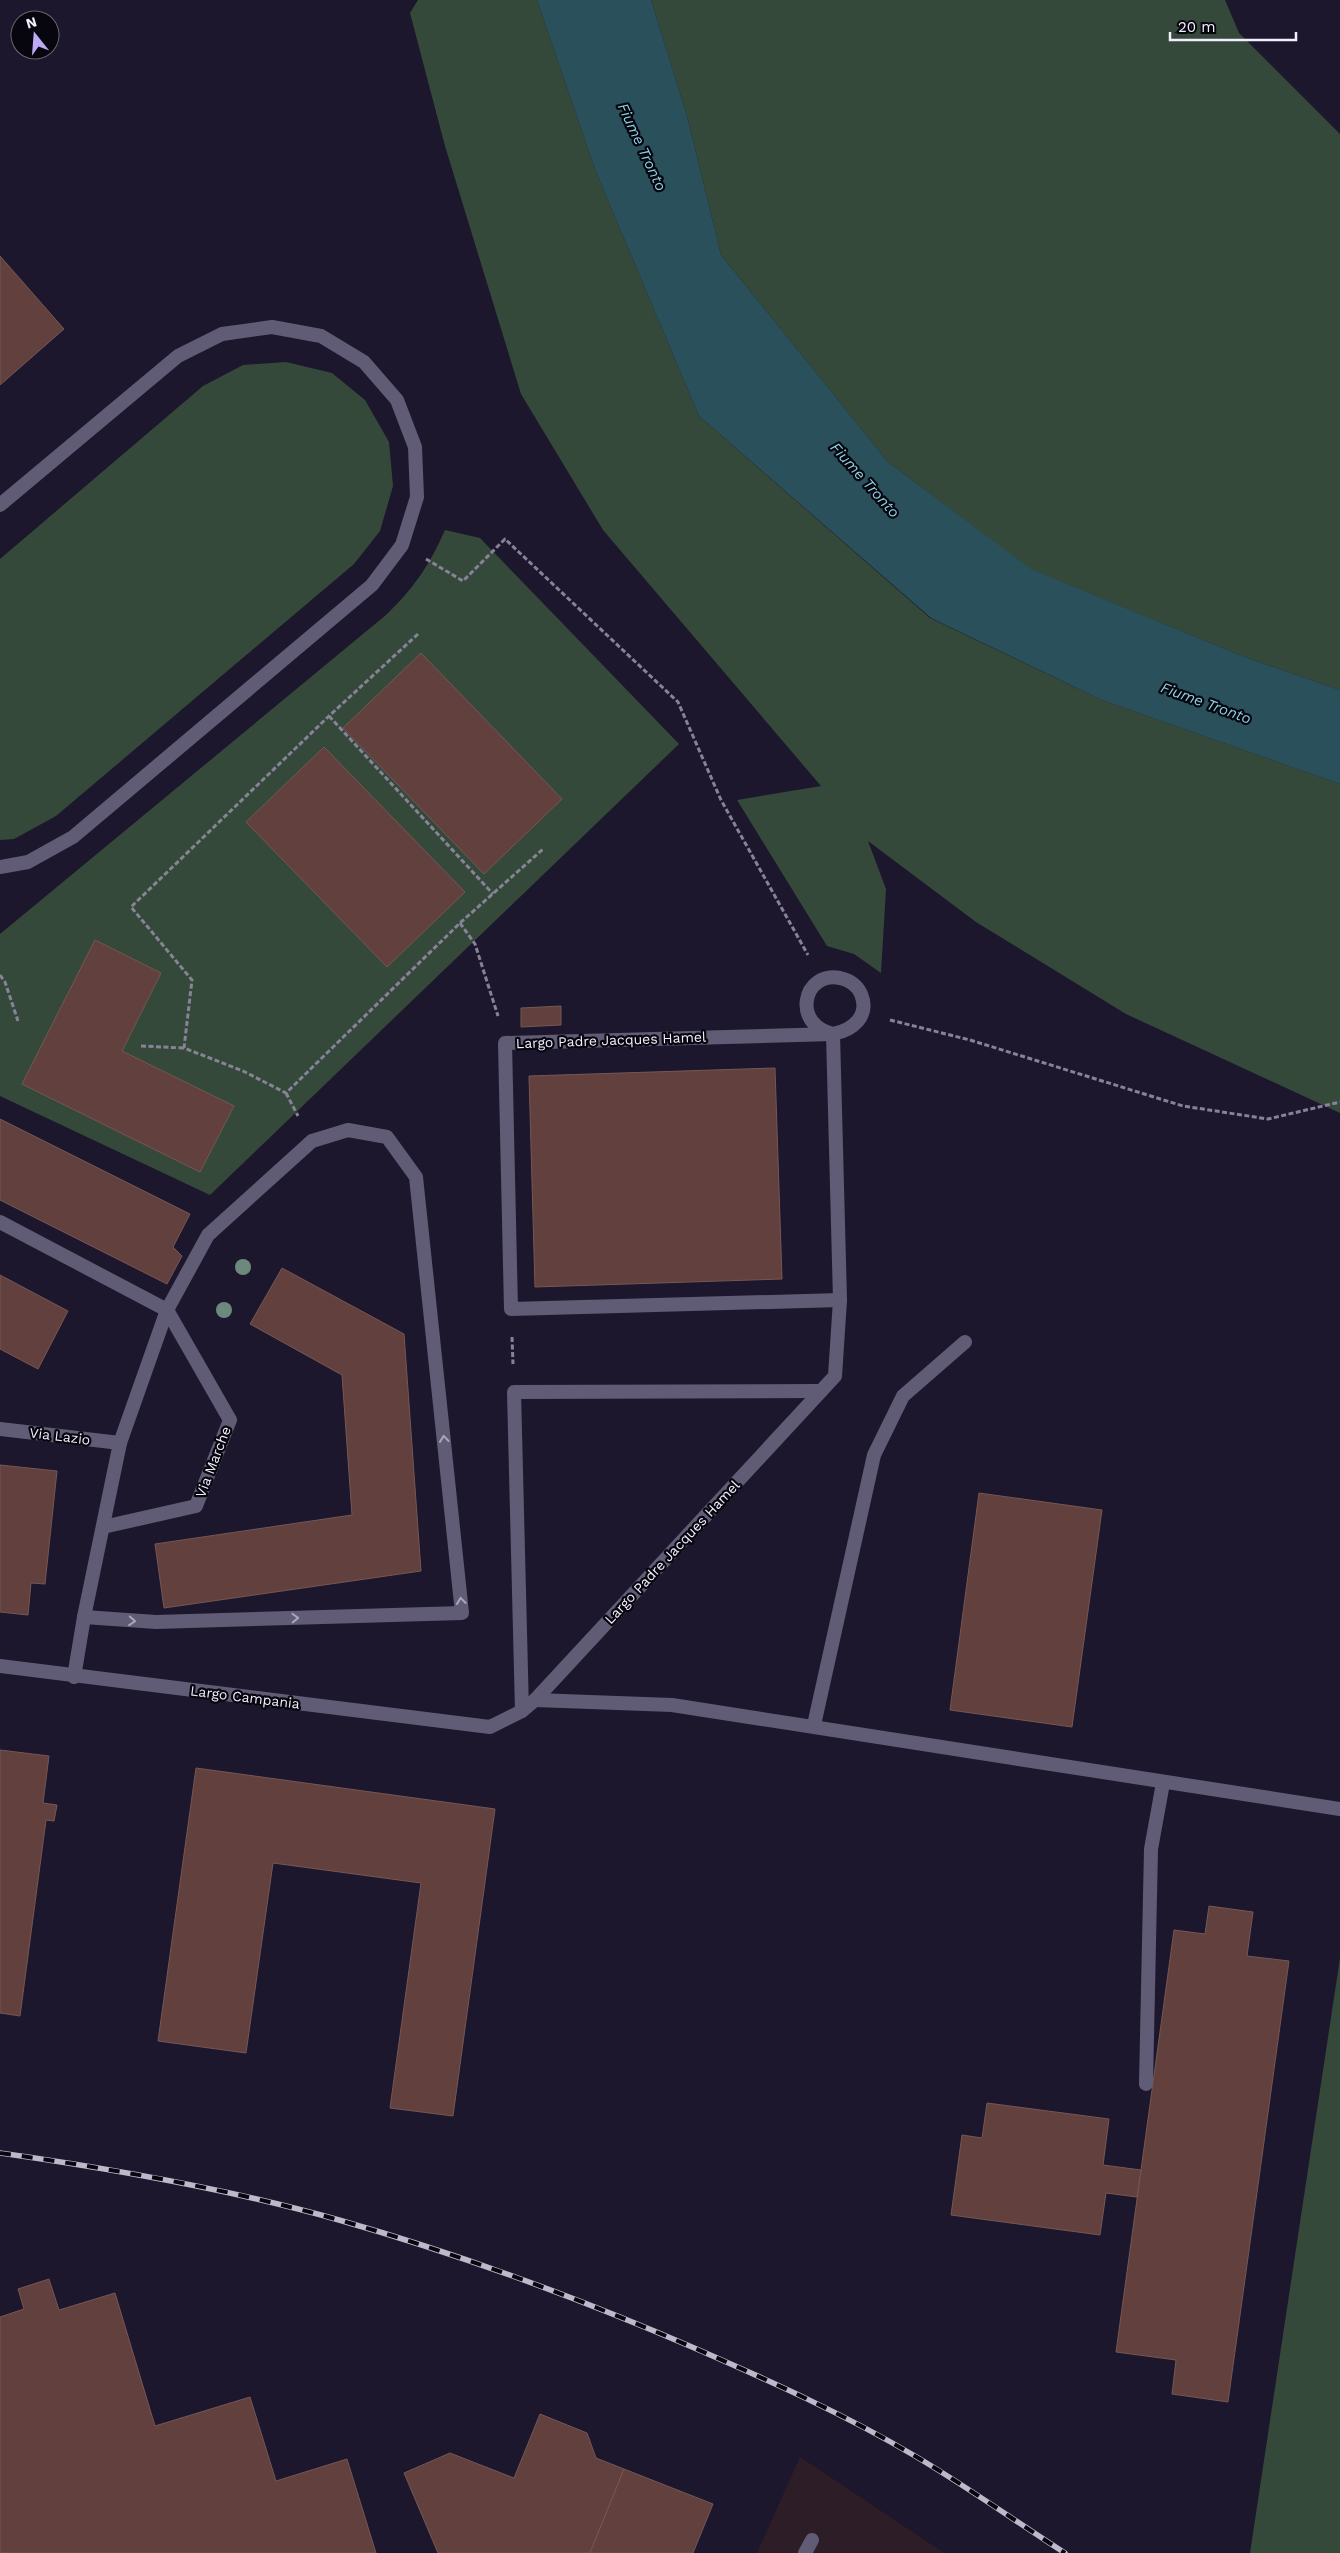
<svg xmlns="http://www.w3.org/2000/svg" width="1340" height="2553" viewBox="0 0 1340 2553" font-family="'Work Sans',sans-serif">
<style>
.commercial{fill:#2d1d26}
.green{fill:#35493a}
.water{fill:#2a515b}
.building{fill:#61403d;stroke:#765755}
.lines{fill:none;stroke-linecap:round;stroke-linejoin:round}
.path{stroke:#878396;stroke-width:3;stroke-dasharray:5 2.5;stroke-linecap:butt}
.service{stroke:#615c75;stroke-width:14}
.minor{stroke:#615c75;stroke-width:14}
.rail-casing{stroke:#bcb9ca;stroke-width:5.5}
.rail{stroke:#07050d;stroke-width:4;stroke-dasharray:11;stroke-linecap:butt}
.tree{fill:#6d887d}
.oneway{stroke:#a9a6ba}
.labels{text-anchor:middle;dominant-baseline:central;stroke-width:4.5;stroke-linejoin:round;paint-order:stroke}
.street-label{font-size:14px;fill:#f1effe;stroke:#07050d}
.water-label{font-size:15px;font-style:italic;fill:#89d2e5;stroke:#07050d}
</style>
<rect width="100%" height="100%" fill="#1d172d"/>
<polygon class="commercial" points="800,2457 944,2553 757,2553"/>
<g class="green">
<polygon points="418,0 537,0 596,172 699,416 930,618 1102,700 1340,784 1340,1113 1126,1014 976,922 868,841 886,889 881,973 854,954 827,946 737,800 821,786 603,530 521,394 445,146 410,13"/>
<polygon points="651,0 1225,0 1239,33 1340,134 1340,690 1242,656 1030,569 888,462 721,255 687,116"/>
<polygon points="286,362 332,373 365,400 389,442 393,486 380,531 354,564 56,816 14,839 0,840 0,559 203,386 243,365"/>
<path d="M445,530L480,538L679,744L210,1195L0,1096V934L386,615C414,588 429,566 445,530Z"/>
<polygon points="1340,1958 1340,2553 1250,2553"/>
</g>
<polygon class="water" points="537,0 651,0 687,116 721,255 888,462 1031,569 1242,656 1340,690 1340,784 1102,700 931,618 699,416 596,172"/>
<g class="building">
<polygon points="0,256 64,329 0,385"/>
<polygon points="421,653 562,799 484,874 343,728"/>
<polygon points="324,747 465,892 387,967 246,822"/>
<polygon points="95,940 161,973 122,1051 234,1106 200,1172 22,1084"/>
<polygon points="561,1006 561,1025 521,1027 521,1008"/>
<polygon points="775,1068 782,1279 535,1287 529,1076"/>
<polygon points="0,1119 190,1214 173,1247 182,1256 167,1284 0,1200"/>
<polygon points="282,1268 404,1334 421,1571 164,1608 155,1544 352,1515 342,1375 250,1324"/>
<polygon points="0,1275 68,1311 38,1369 0,1349"/>
<polygon points="0,1465 57,1471 45,1584 31,1583 28,1615 0,1612"/>
<polygon points="979,1493 1102,1510 1072,1727 950,1710"/>
<polygon points="0,1750 49,1756 43,1803 57,1805 54,1821 46,1820 20,2016 0,2013"/>
<polygon points="196,1768 495,1809 453,2116 390,2108 421,1883 273,1863 246,2053 158,2041"/>
<polygon points="1209,1906 1253,1912 1247,1956 1289,1961 1228,2402 1172,2394 1176,2360 1116,2352 1174,1930 1205,1934"/>
<polygon points="987,2103 1109,2119 1103,2165 1141,2170 1137,2197 1106,2193 1100,2235 951,2215 962,2135 982,2138"/>
<polygon points="49,2279 59,2310 115,2293 155,2426 250,2397 276,2481 347,2459 376,2553 0,2553 0,2317 24,2309 18,2289"/>
<polygon points="540,2414 587,2433 596,2458 624,2469 590,2553 438,2553 404,2473 450,2453 514,2478"/>
<polygon points="624,2469 713,2504 693,2553 590,2553"/>
</g>
<g class="lines">
<g class="path">
<polyline points="426,559 463,581 505,539 678,702 721,800 808,955"/>
<polyline points="418,634 329,716 131,907 192,980 184,1048 243,1071 286,1093 460,923 543,849"/>
<polyline points="329,716 493,894"/>
<polyline points="460,923 475,944 498,1016"/>
<polyline points="0,975 5,982 18,1021"/>
<polyline points="890,1020 970,1040 1183,1106 1268,1119 1340,1102"/>
<polyline points="141,1046 184,1048"/>
<polyline points="286,1093 298,1116"/>
<polyline points="512,1337 513,1364"/>
</g>
<g class="service">
<polyline points="0,505 178,356 222,334 272,327 321,336 364,362 397,400 415,447 417,497 402,545 372,585 73,837 28,862 0,867"/>
<path d="M833,1034C792,1025 802,971 840,978C849,980 857,985 861,994C870,1016 853,1030 833,1034L505,1043L511,1309L840,1300"/>
<polyline points="84,1617 156,1622 462,1613 416,1177 387,1137 348,1130 312,1141 208,1235 167,1310 230,1420 196,1506 103,1527"/>
<polyline points="535,1700 672,1705 1340,1809"/>
<polyline points="522,1711 514,1392 821,1391"/>
<polyline points="814,1725 874,1455 903,1396 965,1342"/>
<polyline points="1146,2084 1151,1849 1163,1783"/>
<polyline points="805,2553 812,2540"/>
</g>
<g class="minor">
<polyline points="0,1222 167,1310 120,1443 84,1617 74,1677"/>
<polyline points="0,1429 120,1443"/>
<polyline points="0,1666 490,1727 522,1711 535,1700 835,1376 840,1300 833,1034"/>
</g>
<defs>
<path id="rail" d="M0,2153C114,2169 229,2189 339,2220C459,2254 578,2298 692,2347C768,2380 844,2414 915,2456C966,2486 1015,2521 1065,2553"/>
</defs>
<use href="#rail" class="rail-casing"/>
<use href="#rail" class="rail"/>
</g>
<g class="tree">
<circle cx="243" cy="1267" r="8"/>
<circle cx="224" cy="1310" r="8"/>
</g>
<defs><path id="oneway-chevron" d="M-2-3.5L2.5 0L-2 3.5" fill="none" stroke-width="1.6" stroke-linecap="round" stroke-linejoin="round" transform="scale(1.25)"/></defs>
<g class="oneway">
<use href="#oneway-chevron" transform="translate(444 1439) rotate(-96)"/>
<use href="#oneway-chevron" transform="translate(461 1601) rotate(-96)"/>
<use href="#oneway-chevron" transform="translate(295 1618) rotate(-2)"/>
<use href="#oneway-chevron" transform="translate(132 1621) rotate(4)"/>
</g>
<g class="labels">
<g class="street-label">
<text transform="translate(611 1040) rotate(-2)">Largo Padre Jacques Hamel</text>
<text transform="translate(60 1436) rotate(7)">Via Lazio</text>
<text transform="translate(213 1462) rotate(-69)">Via Marche</text>
<text transform="translate(672 1552) rotate(-47)">Largo Padre Jacques Hamel</text>
<text transform="translate(245 1697) rotate(7)">Largo Campania</text>
</g>
<g class="water-label">
<text transform="translate(642 147) rotate(65)">Fiume Tronto</text>
<text transform="translate(865 480) rotate(48)">Fiume Tronto</text>
<text transform="translate(1206 703) rotate(20)">Fiume Tronto</text>
</g>
</g>
<g transform="translate(35 35) rotate(343)"><circle r="24" fill="#07050d" stroke="#65636d"/>
<path d="M0-4L9 19L0 12L-9 19Z" fill="#bcaaf5"/>
<text y="-8" font-size="14" font-weight="bold" text-anchor="middle" fill="#f1effe">N</text>
</g>
<path d="M1170 32v8h126v-8" fill="none" stroke="#f1effe" stroke-width="2.5"/>
<text x="1178" y="32" font-size="15" fill="#f1effe" stroke="#07050d" stroke-width="4" paint-order="stroke">20 m</text>
</svg>
